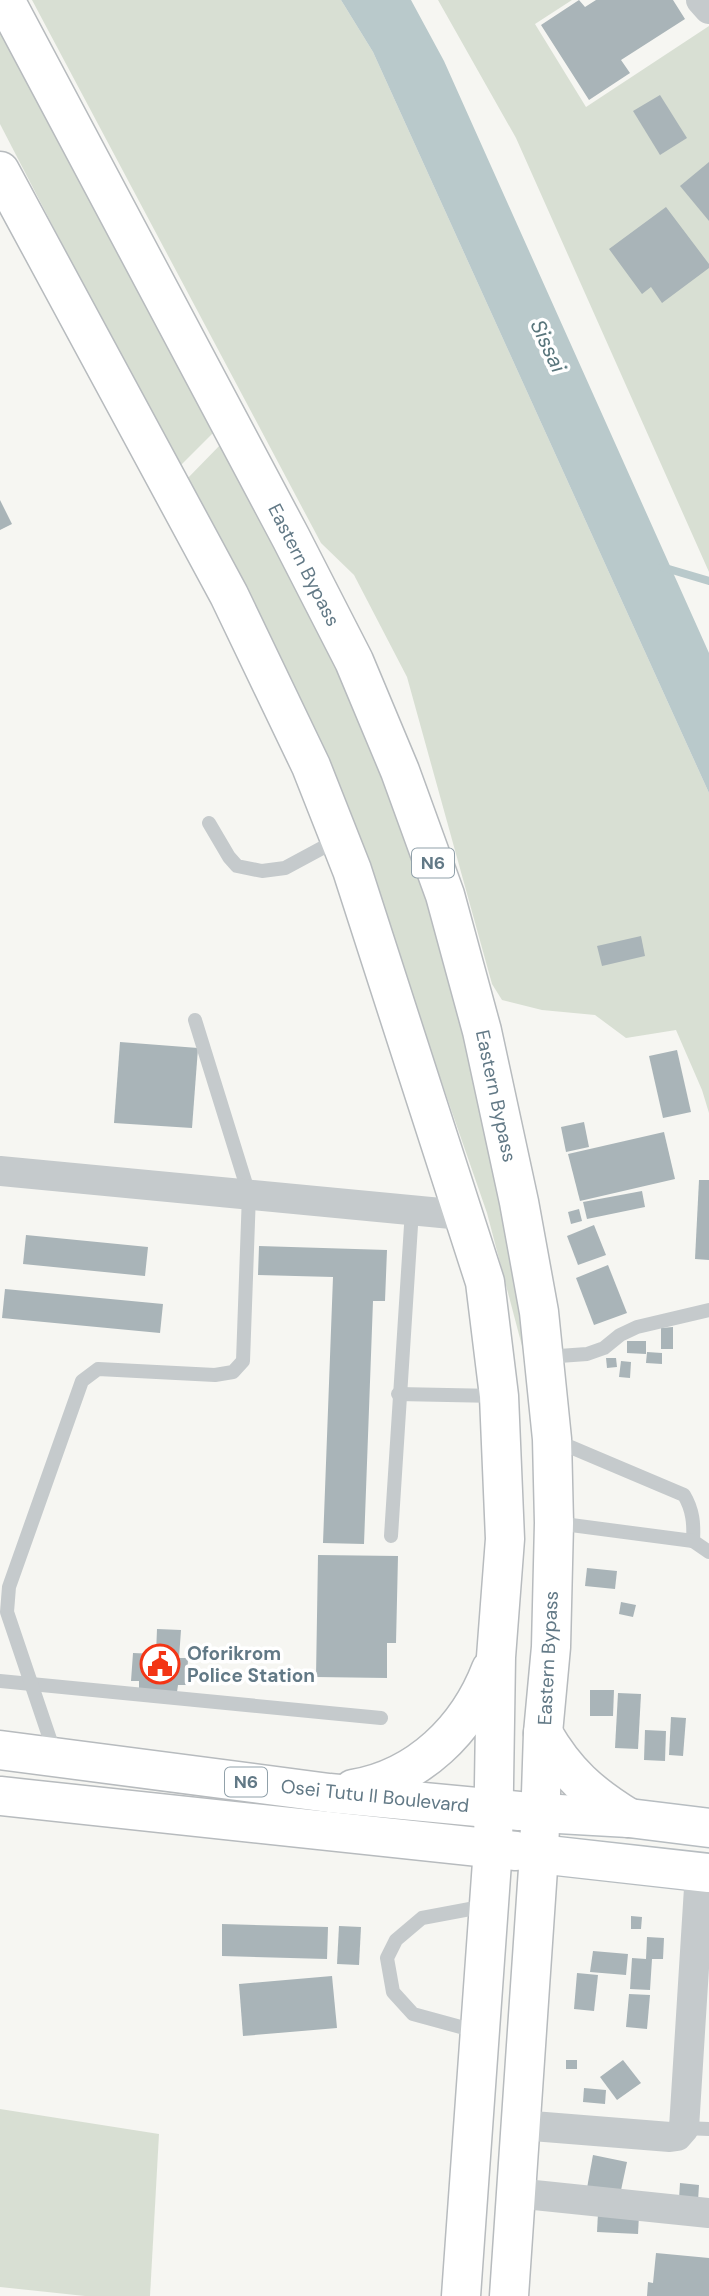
<svg xmlns="http://www.w3.org/2000/svg" width="709" height="2296" viewBox="0 0 709 2296" font-family="'DM Sans',sans-serif">
<style>
.green{fill:#d8dfd3}
.water{fill:#b9c9cb}
.lines{fill:none;stroke-linecap:round;stroke-linejoin:round}
.stream{stroke:#b9c9cb;stroke-width:8}
.building{fill:#a9b4b8}
.secondary-casing{stroke:#b7bdc1;stroke-width:41}
.highway-casing{stroke:#b7bbbe;stroke-width:41}
.lane{stroke:#c5cacc;stroke-width:14}
.street{stroke:#c5cacc;stroke-width:30}
.secondary{stroke:#fff;stroke-width:38}
.highway{stroke:#fff;stroke-width:38}
.labels{text-anchor:middle;dominant-baseline:central;stroke-width:7;stroke-linejoin:round;paint-order:stroke}
.shield{fill:#fff;stroke:#91a1aa;stroke-width:2}
.shield-label{font-size:18px;font-weight:bold;fill:#627986}
.street-label{font-size:19px;fill:#627986;stroke:#fff}
.poi-label{font-size:19px;font-weight:bold;fill:#627986;stroke:#fff;text-anchor:start}
.water-label{font-size:21px;font-style:italic;fill:#59767c;stroke:#fff}
</style>
<rect width="100%" height="100%" fill="#f6f6f2"/>
<g class="green">
<polygon points="32,0 341,0 373,52 709,793 709,1113 702,1090 676,1030 626,1038 595,1015 542,1010 502,1000 492,984 407,677 354,575 321,543"/>
<polygon points="438,0 572,0 535,24 586,107 709,26 709,572 516,138"/>
<polygon points="0,21 216,430 178,468 0,124"/>
<polygon points="223,442 341,671 417,868 503,1183 527,1365 487,1213 436,1066 245,590 185,481"/>
<polygon points="0,2109 159,2134 150,2296 85,2296 0,2287"/>
</g>
<polygon class="water" points="341,0 411,0 444,61 709,653 709,793 373,52"/>
<g class="lines">
<polyline class="stream" points="662,567 709,581"/>
</g>
<g class="building">
<polygon points="579,0 585,7 596,0 673,0 685,19 621,60 630,73 589,100 541,25"/>
<polygon points="660,95 687,138 660,155 633,111"/>
<polygon points="709,162 709,221 680,186"/>
<polygon points="666,207 709,264 709,268 662,303 651,287 642,294 609,249"/>
<polygon points="0,500 12,524 0,530"/>
<polygon points="641,936 645,956 602,966 597,946"/>
<polygon points="120,1042 198,1048 192,1128 114,1123"/>
<polygon points="677,1050 691,1112 663,1118 649,1056"/>
<polygon points="584,1122 589,1147 566,1152 561,1127"/>
<polygon points="664,1132 675,1179 580,1201 568,1154"/>
<polygon points="699,1180 709,1180 709,1260 695,1259"/>
<polygon points="642,1191 645,1207 587,1219 583,1202"/>
<polygon points="579,1209 582,1221 571,1224 568,1212"/>
<polygon points="594,1225 606,1255 578,1265 567,1236"/>
<polygon points="26,1235 148,1247 145,1276 23,1264"/>
<polygon points="259,1246 387,1250 385,1301 373,1301 364,1544 323,1543 333,1277 258,1275"/>
<polygon points="608,1265 627,1313 594,1325 576,1278"/>
<polygon points="5,1289 163,1304 160,1333 2,1318"/>
<polygon points="673,1327 673,1349 661,1349 661,1328"/>
<polygon points="627,1341 646,1341 646,1354 627,1353"/>
<polygon points="647,1352 662,1353 662,1364 646,1363"/>
<polygon points="606,1358 616,1358 617,1367 607,1368"/>
<polygon points="621,1361 631,1362 630,1378 619,1377"/>
<polygon points="318,1555 398,1556 396,1643 387,1643 387,1678 316,1677"/>
<polygon points="587,1568 617,1571 615,1589 585,1586"/>
<polygon points="621,1602 636,1605 633,1617 619,1614"/>
<polygon points="157,1629 181,1630 179,1658 188,1658 187,1685 178,1685 177,1692 139,1690 139,1681 131,1681 133,1653 156,1654"/>
<polygon points="590,1690 614,1690 613,1716 590,1716"/>
<polygon points="618,1693 641,1694 638,1749 615,1748"/>
<polygon points="671,1717 686,1718 683,1756 669,1755"/>
<polygon points="645,1730 666,1731 665,1761 644,1760"/>
<polygon points="631,1916 642,1917 641,1929 631,1929"/>
<polygon points="222,1924 328,1927 327,1959 222,1956"/>
<polygon points="339,1926 361,1927 359,1965 337,1964"/>
<polygon points="647,1937 664,1938 663,1959 652,1959 650,1990 630,1989 632,1958 646,1959"/>
<polygon points="593,1951 628,1954 626,1975 590,1972"/>
<polygon points="577,1973 598,1975 594,2011 574,2009"/>
<polygon points="332,1976 337,2028 243,2036 239,1984"/>
<polygon points="629,1994 650,1995 647,2029 626,2027"/>
<rect x="566" y="2060" width="11" height="9"/>
<polygon points="623,2060 641,2083 617,2100 600,2077"/>
<polygon points="584,2088 606,2090 605,2104 583,2102"/>
<polygon points="593,2155 627,2162 620,2195 587,2188"/>
<polygon points="680,2183 699,2185 698,2201 679,2199"/>
<polygon points="598,2213 639,2215 638,2234 597,2232"/>
<polygon points="656,2253 709,2258 709,2296 647,2296 648,2282 653,2283"/>
</g>
<g class="lines">
<defs>
<g id="secondary">
<polyline points="541,1813 629,1818 709,1828"/>
<polyline points="539,1854 709,1873"/>
</g>
<g id="highway">
<polyline points="5,0 291,538 354,661 400,771 445,895 482,1031 519,1202 539,1312 552,1439 554,1523 551,1647 543,1733 539,1854 509,2296"/>
<polyline points="0,171 229,595 311,766 352,870 485,1282 499,1396 505,1539 496,1657 493,1848 461,2296"/>
<path d="M543,1733C566,1773 590,1794 629,1818"/>
<polyline points="0,1750 329,1793 519,1811"/>
<path d="M353,1789C419,1778 468,1729 491,1669"/>
<polyline points="0,1796 516,1851"/>
</g>
</defs>
<use href="#secondary" class="secondary-casing"/>
<use href="#highway" class="highway-casing"/>
<g class="lane">
<polyline points="209,823 229,857 237,866 262,871 285,868 337,840"/>
<polyline points="545,1357 587,1354 604,1348 620,1335 637,1327 709,1310"/>
<polyline points="398,1394 497,1396"/>
<path d="M554,1440L684,1495C693,1510 694,1524 693,1541L709,1552"/>
<polyline points="556,1523 693,1541"/>
<polyline points="391,1536 412,1210"/>
<polyline points="0,1681 381,1718"/>
<polyline points="55,1754 7,1612 9,1587 82,1381 98,1369 215,1375 233,1372 243,1361 249,1194 195,1020"/>
<polyline points="479,2032 413,2014 393,1992 387,1958 396,1940 422,1918 486,1906"/>
<polyline points="684,2128 709,2129"/>
</g>
<g class="street">
<polyline points="701,0 709,9"/>
<polyline points="0,1171 462,1215"/>
<polyline points="520,2125 670,2137 677,2136 684,2128 700,1872"/>
<polyline points="515,2193 709,2213"/>
</g>
<use href="#secondary" class="secondary"/>
<use href="#highway" class="highway"/>
</g>
<defs>
<symbol id="civic-ring" viewBox="-11 -11 22 22"><circle r="9.5" fill="#fff" stroke="#f33515" stroke-width="1.5"/><path d="M-.6-6.5H3V-4.5H.6V-3L4-1V1h2V6H-6V1h2V-1L-.6-3ZM-1.2 2.5V6h2.4V2.5Z" fill="#f33515"/></symbol>
</defs>
<g fill-rule="evenodd">
<use href="#civic-ring" x="138" y="1642" width="44" height="44"/>
</g>
<g class="labels">
<g class="shield">
<rect x="412" y="848.5" width="42" height="29" rx="5"/>
<rect x="225" y="1767.5" width="42" height="29" rx="5"/>
</g>
<g class="shield-label">
<text x="433" y="863">N6</text>
<text x="246" y="1782">N6</text>
</g>
<g class="street-label">
<text transform="translate(304 565) rotate(63)">Eastern Bypass</text>
<text transform="translate(496 1096) rotate(78)">Eastern Bypass</text>
<text transform="translate(548 1658) rotate(-87)">Eastern Bypass</text>
<text transform="translate(375 1796) rotate(6)">Osei Tutu II Boulevard</text>
</g>
<g class="poi-label">
<text x="187" y="1653">Oforikrom<tspan x="187" dy="22">Police Station</tspan></text>
</g>
<g class="water-label">
<text transform="translate(548 346) rotate(65)">Sissai</text>
</g>
</g>
</svg>
